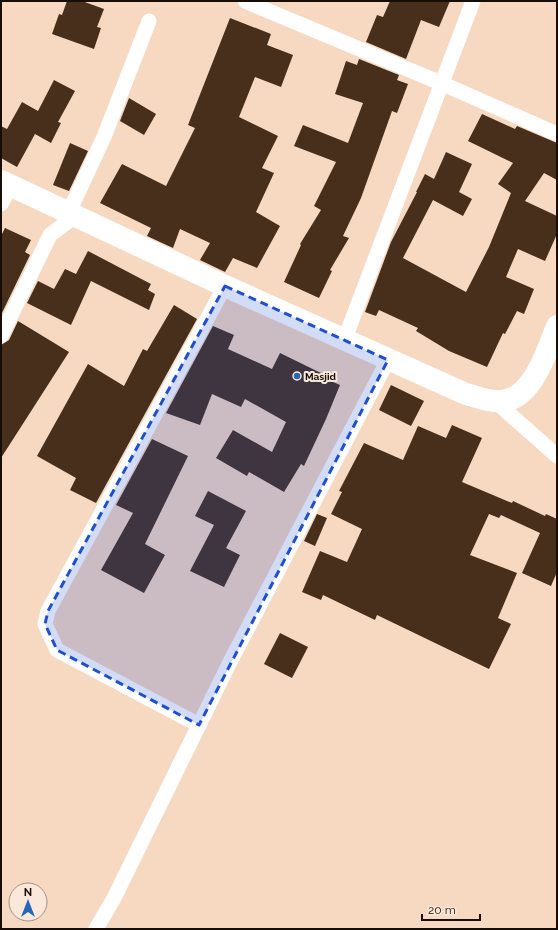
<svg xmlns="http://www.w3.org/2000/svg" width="558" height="930" viewBox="0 0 558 930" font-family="Raleway,sans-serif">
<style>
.building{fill:#472f1c}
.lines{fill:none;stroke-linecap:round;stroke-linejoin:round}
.street{stroke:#fff;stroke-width:15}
.secondary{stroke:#fff;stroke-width:22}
.marked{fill:#1d4ed8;fill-opacity:0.2;stroke:#1d4ed8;stroke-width:3;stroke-dasharray:8 5;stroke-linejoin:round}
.poi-dot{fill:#2567b8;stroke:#fbe8da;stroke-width:1.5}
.labels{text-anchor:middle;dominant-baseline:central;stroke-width:4;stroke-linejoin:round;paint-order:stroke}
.poi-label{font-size:10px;font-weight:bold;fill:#170d06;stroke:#fbe8da;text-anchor:start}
</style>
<rect width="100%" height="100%" fill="#f7d8c0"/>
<g class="building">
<polygon points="67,1 82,1 104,9 97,27 101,28 94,49 52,34 59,14 62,15"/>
<polygon points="390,1 450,1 439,27 421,20 406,59 366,42 377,15 383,17"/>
<polygon points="230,18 271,34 267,45 293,55 281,87 255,77 239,117 278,136 262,168 274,173 256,212 280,226 257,268 233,258 225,272 200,260 210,243 180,229 173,248 147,236 151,228 100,203 122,164 166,186 195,128 188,125"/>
<polygon points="359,59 399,75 397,80 408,84 397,113 392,111 361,198 343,236 349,238 330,270 332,271 319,298 284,282 301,245 300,244 321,210 314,206 336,162 294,146 303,125 348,143 363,103 335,94 346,61 357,65"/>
<polygon points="54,80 75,91 58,122 61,123 51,143 35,134 17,167 1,158 1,126 7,129 22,102 38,111"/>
<polygon points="129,98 156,114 144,135 120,121"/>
<polygon points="482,114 515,129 517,126 557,143 557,180 544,173 525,201 557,216 557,234 545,261 518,249 506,277 534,289 524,314 517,311 505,334 503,333 487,367 449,351 416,331 418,328 379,310 376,316 365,312 391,242 417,192 416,192 425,174 434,179 446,152 472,164 459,192 472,199 463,216 433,200 403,258 466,292 489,247 511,193 498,184 513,163 468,141"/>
<polygon points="70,143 88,151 69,191 53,185"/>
<polygon points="5,228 31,240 25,252 30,255 1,315 1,236"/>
<polygon points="88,251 151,284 148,290 155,294 149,310 91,281 71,325 27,303 38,281 54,289 65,269 76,274"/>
<polygon points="174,305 197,319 96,503 70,490 76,478 37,456 88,364 124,386 143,349 147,351"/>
<polygon points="18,321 69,352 1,458 1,345 9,340"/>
<polygon points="213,326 234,335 228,349 272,369 280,353 325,375 324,378 340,385 326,419 304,466 301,464 284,492 249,472 247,476 216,458 233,430 272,452 286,422 245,399 241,407 212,394 200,425 166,413"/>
<polygon points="391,385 424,401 411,426 379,410"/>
<polygon points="452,425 482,438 462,482 512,503 513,501 545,516 546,514 557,519 557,572 551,586 522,573 540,533 501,515 499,518 489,514 470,555 517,573 498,618 511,624 489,669 377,615 375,620 323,595 321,600 302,592 320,551 347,562 362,529 331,514 342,492 339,491 364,443 403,460 418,426 446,438"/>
<polygon points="152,439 188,456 145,544 165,555 144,593 101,570 133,513 116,505"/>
<polygon points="208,491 246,511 226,548 240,555 224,587 190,571 214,525 195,516"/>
<polygon points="317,514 327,518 315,546 304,541"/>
<polygon points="280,633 308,647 292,678 264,664"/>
</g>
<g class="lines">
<g class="street">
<polyline points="245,1 443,84 557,134"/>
<polyline points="1,204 11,186"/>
<polyline points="68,214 104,137 149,21"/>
<polyline points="1,336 50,235 75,216"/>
<polyline points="344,341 473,1"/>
<polyline points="496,402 557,456"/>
<polyline points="199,725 57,650 45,624 48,611 225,286"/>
<polyline points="96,929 114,898 230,662 388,360"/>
</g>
<path class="secondary" d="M1,181L225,286L466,394C475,396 486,401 496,401C531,405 547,351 557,326"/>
</g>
<path class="marked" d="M225,286L388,360L199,725L57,650L45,624L48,611Z"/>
<circle class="poi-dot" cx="297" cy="376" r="4"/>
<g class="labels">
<g class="poi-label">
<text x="305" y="376">Masjid</text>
</g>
</g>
<rect width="558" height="930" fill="none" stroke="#170d06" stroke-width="4"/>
<g transform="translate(28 902)"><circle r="19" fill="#fbe8da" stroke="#a09085"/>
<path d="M0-3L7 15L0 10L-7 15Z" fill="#2567b8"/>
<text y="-6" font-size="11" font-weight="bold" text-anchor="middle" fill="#170d06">N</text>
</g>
<path d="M422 914v6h58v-6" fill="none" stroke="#170d06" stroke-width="2"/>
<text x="428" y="914" font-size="12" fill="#170d06" stroke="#fbe8da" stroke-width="3" paint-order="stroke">20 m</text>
</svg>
